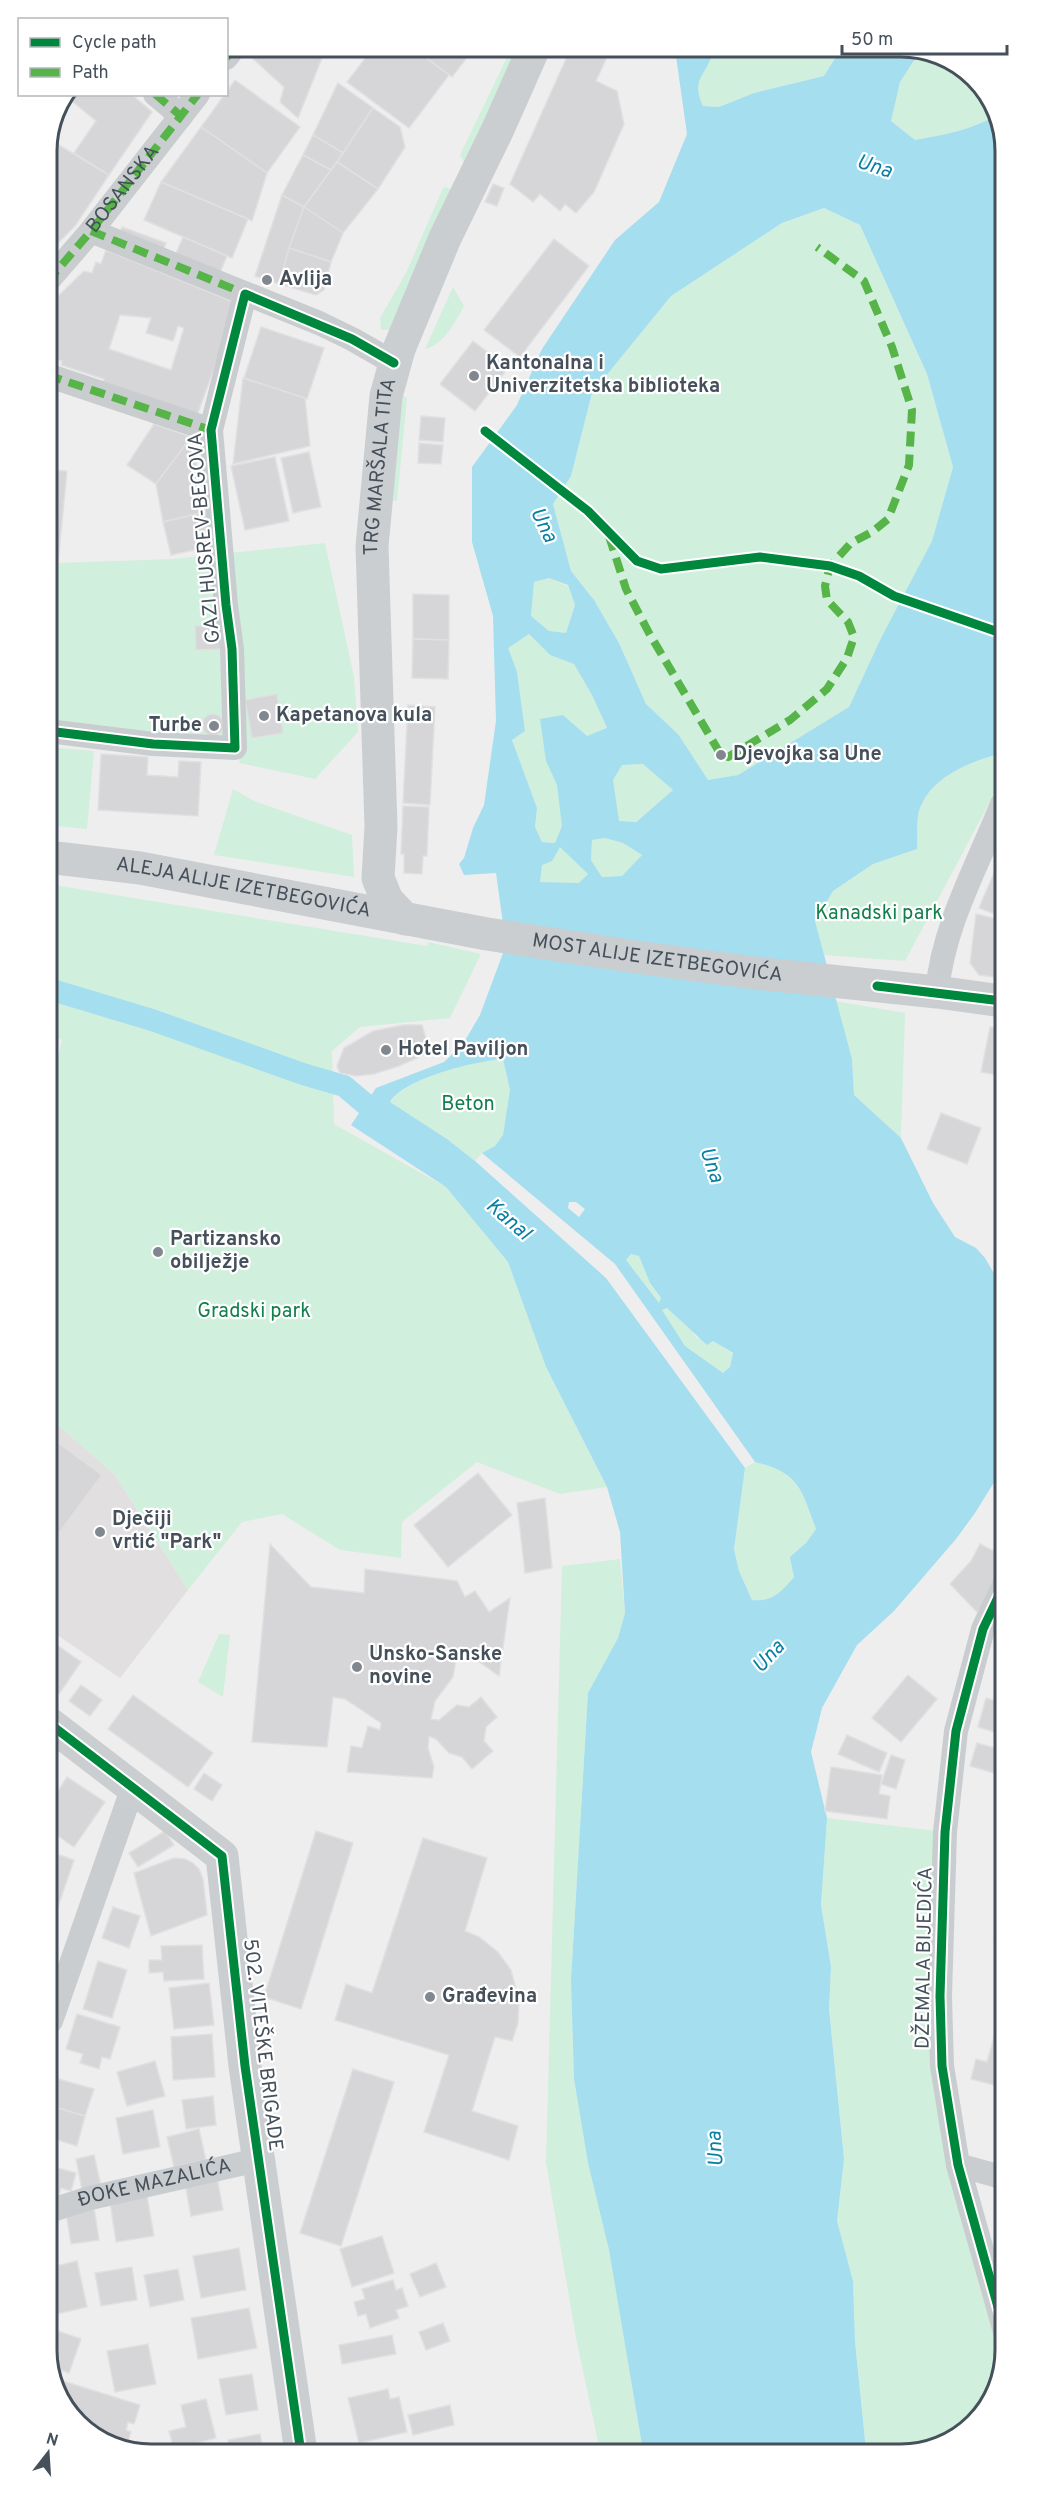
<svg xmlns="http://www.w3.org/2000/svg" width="1052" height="2501" viewBox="0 0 1052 2501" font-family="Overpass,sans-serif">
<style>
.education{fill:#e1dfe0}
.green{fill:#d1efdd}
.water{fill:#a4deef;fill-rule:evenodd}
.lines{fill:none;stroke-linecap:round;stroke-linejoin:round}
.canal{stroke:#a4deef;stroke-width:22}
.building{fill:#d6d6d8;stroke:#e0e0e1;stroke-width:1.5;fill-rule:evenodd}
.street{stroke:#cacdcf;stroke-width:24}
.secondary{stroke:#cbced1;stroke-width:33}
.quiet{stroke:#57b448;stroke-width:8;stroke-dasharray:15 8;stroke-linecap:butt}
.cycleway-casing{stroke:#fff;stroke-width:13}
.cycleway{stroke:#00873e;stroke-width:9}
.poi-dot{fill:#80878e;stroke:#fff;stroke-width:2}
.labels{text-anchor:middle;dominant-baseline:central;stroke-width:4.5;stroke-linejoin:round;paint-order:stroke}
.street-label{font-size:20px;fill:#45505b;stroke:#fff}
.poi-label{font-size:20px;font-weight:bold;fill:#45505b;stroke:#fff;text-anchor:start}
.park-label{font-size:20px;fill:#137f4b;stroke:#fff}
.water-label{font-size:21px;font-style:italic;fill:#0880a4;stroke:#fff}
.rim{fill:none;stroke:#45505b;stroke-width:3}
</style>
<rect width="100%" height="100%" fill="#efeeee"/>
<polygon class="education" points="50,1418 115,1475 188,1590 120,1678 50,1630"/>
<g class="green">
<path d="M842,47L824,76L754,93L719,107L703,106C689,77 710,74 713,49Z"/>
<polygon points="510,51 520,55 466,161 463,161 460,155"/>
<path d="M920,51L965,68L998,114C973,130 943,135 915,140L890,120L900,82Z"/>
<polygon points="446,187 453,190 393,330 381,330 380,318 406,273 443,188"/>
<polygon points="824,208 860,225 927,374 953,467 932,541 881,638 849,707 738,775 707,780 678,734 646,704 619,643 594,600 571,571 553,504 571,476 592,393 671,296 782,223"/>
<path d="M453,287L464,306C455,322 444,345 425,349Z"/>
<polygon points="398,393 407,398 397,501 389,500"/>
<polygon points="325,543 354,677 358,732 315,779 240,763 235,748 48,731 48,590 56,591 58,563 172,559"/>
<polygon points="549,578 568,586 575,605 566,633 549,631 531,616 534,582"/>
<polygon points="529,634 550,655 574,664 592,695 607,729 587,736 563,715 546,761 557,785 563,826 555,843 542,842 535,827 537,808 512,740 525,731 517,673 507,648"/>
<polygon points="48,747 94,751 87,829 48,825"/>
<path d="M1002,747V779L905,961L824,955L815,921L833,891L873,864L917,849C918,837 916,822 919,811C930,777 968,763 998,754Z"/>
<polygon points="643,764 673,790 635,822 618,821 613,780 622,765"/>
<polygon points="233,789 254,801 352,835 354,877 214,855"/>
<polygon points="605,838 623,843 642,855 622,876 602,877 591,860 592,840"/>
<polygon points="560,846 588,874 580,883 540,882 542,865"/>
<polygon points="48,884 427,946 428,942 481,954 450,1018 360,1027 332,1051 334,1124 446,1187 508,1262 546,1367 607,1487 560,1494 477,1462 402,1522 401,1558 340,1550 282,1514 242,1522 188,1590 115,1475 50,1418 49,1095 62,1040 49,1035"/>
<polygon points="835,1001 905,1013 901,1138 854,1095 852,1059"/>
<path d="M503,1059L510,1090L503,1135L495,1146L482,1153L475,1161L447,1139L390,1102C409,1077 472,1061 503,1059Z"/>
<polygon points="631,1254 639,1256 650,1283 661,1299 659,1303 626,1260"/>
<path d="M668,1308C677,1319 689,1326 697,1338L713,1341L733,1354L730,1367L723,1373L685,1346L662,1310Z"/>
<path d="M755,1462C800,1473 801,1489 816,1529L806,1543L791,1557L794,1577C781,1592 773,1602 752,1600L739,1571L734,1548L745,1468Z"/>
<polygon points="620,1559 625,1613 618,1638 588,1693 571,1980 574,2079 588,2163 609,2250 643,2451 600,2451 576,2338 546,2162 562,1566"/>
<polygon points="219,1634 230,1635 223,1697 198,1682"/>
<polygon points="827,1818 945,1832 942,2066 1005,2332 1005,2351 984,2413 934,2449 866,2450 855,2342 853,2281 837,2221 844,2159 829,2009 831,1967 821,1905"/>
</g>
<path class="water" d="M842,47H908L920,51L900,82L891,121L915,140C943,135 973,130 998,114L1000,118L1002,747L998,754C968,763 930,777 919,811C916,822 918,837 917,849L873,864L833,891L815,921L852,1059L854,1095L901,1138L933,1203L955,1237L976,1248L985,1258L1003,1289V1468L975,1513L956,1539L894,1611L857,1645L822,1708L811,1752L827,1818L821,1905L831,1967L829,2009L844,2159L837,2221L853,2281L855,2342L866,2450L643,2451L609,2250L588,2163L574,2079L571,1980L588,1693L618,1638L625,1613L620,1532L607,1487L546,1367L508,1262L446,1187L351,1125L376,1088L444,1062L463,1044L480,1015L506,945L496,873L464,875L459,864L464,858L473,828L484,805L496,721L493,616L472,542V467L517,405L542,349L615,240L659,202L687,134L675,49H713C710,74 689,77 703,106L719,107L754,93L824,76ZM824,208L860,225L927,374L953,467L932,541L881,638L849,707L738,775L708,780L678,734L646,704L619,643L594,600L571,571L553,504L571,476L592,393L671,296L782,223ZM549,578L568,585L575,605L566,633L549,631L531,616L534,582ZM529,634L550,655L574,664L592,695L607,728L587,736L563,715L540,719L546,761L557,785L562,826L555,843L542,842L535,827L537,808L512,740L525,731L517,672L508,648ZM643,764L673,790L636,822L619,821L613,780L622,765ZM605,838L623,843L642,855L622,876L602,877L591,860L592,840ZM560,847L588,874L579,883L540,882L542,865L552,861ZM503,1059L510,1090L503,1135L495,1146L482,1153L615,1264L755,1462C800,1473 801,1489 816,1529L806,1543L790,1557L794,1577C781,1592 773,1602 752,1600L739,1571L734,1549L745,1468L606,1278L475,1161L447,1139L390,1102C405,1078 475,1061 503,1059ZM569,1202H576L585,1209L579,1217L568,1208ZM631,1254L639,1256L650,1283L661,1298L659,1303L626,1260ZM667,1308L707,1345L713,1341L733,1353L730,1367L723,1373L685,1346L662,1310Z"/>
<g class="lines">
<polyline class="canal" points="49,989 152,1020 303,1074 344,1086 388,1123"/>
</g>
<g class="building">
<polygon points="570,50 591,50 607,57 596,81 617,91 624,124 594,192 576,213 565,204 560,211 540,194 533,202 510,184"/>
<polygon points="417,51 472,51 452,77"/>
<polygon points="417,51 449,75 409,128 347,82 370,52"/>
<polygon points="315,52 322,58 298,118 280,102 284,87 252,58 256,53"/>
<polygon points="235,80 300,127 267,173 201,127"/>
<polygon points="338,83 373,108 343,153 313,135"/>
<polygon points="69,94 131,94 152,112 109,175 74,153 96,121 68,98"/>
<polygon points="373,108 400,127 405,147 378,189 337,162"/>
<polygon points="201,127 267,173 252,221 161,182"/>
<polygon points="313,135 343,153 331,170 303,155"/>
<polygon points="49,139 109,175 75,226 47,254 47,144"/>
<polygon points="303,155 331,170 304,207 282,195"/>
<polygon points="337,162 378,189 343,233 304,207"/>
<polygon points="161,182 248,219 232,258 144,220"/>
<polygon points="493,184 504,188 497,206 485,202"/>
<polygon points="282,195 304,207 279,284 255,276"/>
<polygon points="304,207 343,233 331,262 289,248"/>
<polygon points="122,227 166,243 161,256 117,239"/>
<polygon points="183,237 227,256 218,277 174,258"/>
<polygon points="554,239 589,266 520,357 484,330"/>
<polygon points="289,248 331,262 324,290 316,295 279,284"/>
<path d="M106,250L231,301L236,309L196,418L102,386L104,379L61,365L62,361L47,356V307L84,271L92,273L96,262L101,264ZM120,315L151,318L146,333L173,341L178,326L184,328L171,370L109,349Z"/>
<polygon points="261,327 324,348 307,399 244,378"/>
<polygon points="473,341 508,368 475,411 440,384"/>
<polygon points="243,378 305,398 310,446 233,464"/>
<polygon points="421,416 445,418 443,442 419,440"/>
<polygon points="154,424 191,437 156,484 127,465"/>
<polygon points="191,437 206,512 163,522 156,484"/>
<polygon points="419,443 443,445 441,464 418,463"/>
<polygon points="309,452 321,507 293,513 281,458"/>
<polygon points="275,457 289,521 245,530 231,466"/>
<polygon points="47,470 67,471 58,563 48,562"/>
<polygon points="206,512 210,534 203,548 171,555 163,522"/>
<polygon points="413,594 449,595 449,640 413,639"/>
<polygon points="220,625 221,649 196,650 195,626"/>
<polygon points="413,639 449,640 448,679 412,678"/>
<polygon points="277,694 283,733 252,738 245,700"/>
<polygon points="408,705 435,707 430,805 403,803"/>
<circle cx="213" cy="725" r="11"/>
<polygon points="101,754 148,757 147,775 178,777 179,761 201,762 198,816 98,810"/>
<polygon points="403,806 429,807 427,856 423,856 422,874 404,873 404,854 401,854"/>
<polygon points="1002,854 1002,917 979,908"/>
<polygon points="976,914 1002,920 1002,978 979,975 970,963"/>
<polygon points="403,1025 422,1025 430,1052 399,1066 374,1074 356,1076 340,1073 337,1066 344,1048 373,1031"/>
<polygon points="990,1027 1002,1029 1002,1076 981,1072"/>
<polygon points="941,1113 981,1128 967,1164 927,1149"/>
<polygon points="50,1437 102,1475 50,1545"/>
<polygon points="478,1473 512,1515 448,1567 414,1525"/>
<polygon points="545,1498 552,1568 525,1573 517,1503"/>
<polygon points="1003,1516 1004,1545 995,1543"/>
<polygon points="270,1544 311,1587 364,1593 365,1569 457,1581 465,1597 475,1591 489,1612 510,1598 499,1676 475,1659 457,1655 453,1677 435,1701 431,1719 439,1720 457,1705 469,1707 481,1697 497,1717 486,1727 484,1741 493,1751 472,1769 462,1757 449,1753 436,1739 429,1736 428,1748 434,1767 432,1778 347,1772 351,1746 362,1748 368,1726 380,1730 381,1723 345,1699 333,1697 327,1747 252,1742"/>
<polygon points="980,1544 1004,1556 1004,1572 990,1600 977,1612 950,1584 971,1561"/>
<polygon points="50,1640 81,1662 59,1694 50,1688"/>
<polygon points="908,1675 937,1699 901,1742 872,1718"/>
<polygon points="81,1685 102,1700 90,1716 69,1701"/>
<polygon points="133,1695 213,1753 188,1787 108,1729"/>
<polygon points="986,1698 1004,1703 1004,1735 978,1727"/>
<polygon points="847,1735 887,1753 879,1772 838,1754"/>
<polygon points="977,1743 999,1749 1000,1743 1004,1745 1004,1776 970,1766"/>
<polygon points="891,1755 905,1760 896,1789 881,1784"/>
<polygon points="831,1767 882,1775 879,1794 890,1796 887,1819 825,1811"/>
<polygon points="204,1773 222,1785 212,1801 194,1789"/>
<polygon points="67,1777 105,1802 74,1847 51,1831 51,1802"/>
<polygon points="165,1831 174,1845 138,1867 129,1853"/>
<polygon points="316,1831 353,1843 301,2009 264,1997"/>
<polygon points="423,1838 487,1858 465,1931 479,1937 498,1952 511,1970 519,2000 518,2023 512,2041 495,2037 472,2111 518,2126 509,2160 424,2132 449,2055 335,2020 346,1984 372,1993"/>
<polygon points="51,1852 74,1860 51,1927"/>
<polygon points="174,1858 185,1859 193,1863 199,1869 203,1879 207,1915 151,1936 134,1873"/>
<polygon points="113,1907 140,1916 129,1948 102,1938"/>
<polygon points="1004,1913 1005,1946 994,1943"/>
<polygon points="202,1945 204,1979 164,1981 163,1972 149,1973 149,1960 162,1960 161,1946"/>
<polygon points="1005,1949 1005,1968 999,1966"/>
<polygon points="98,1961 127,1970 112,2018 83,2009"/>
<polygon points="209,1983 214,2025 174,2029 169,1988"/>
<polygon points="77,2014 120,2027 110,2059 102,2057 99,2069 80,2063 83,2054 66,2049"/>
<polygon points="996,2030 1005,2033 1005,2088 971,2079 976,2059 987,2062"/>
<polygon points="212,2034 215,2077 173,2080 171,2037"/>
<polygon points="155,2061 165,2096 127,2106 117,2072"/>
<polygon points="353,2069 394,2082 341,2246 300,2233"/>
<polygon points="55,2078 94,2089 85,2116 51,2106 51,2090"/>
<polygon points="213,2096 216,2125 186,2129 182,2100"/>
<polygon points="51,2106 85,2116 77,2146 51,2138"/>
<polygon points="153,2110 160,2147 123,2154 116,2118"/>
<polygon points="199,2129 206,2160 174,2167 167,2137"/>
<polygon points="94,2155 101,2186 82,2190 76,2159"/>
<polygon points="51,2166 76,2173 71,2191 61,2188 57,2203 52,2202"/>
<polygon points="217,2177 223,2210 191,2216 185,2183"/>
<polygon points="147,2196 154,2236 116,2242 110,2202"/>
<polygon points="94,2207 99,2240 71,2244 66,2212"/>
<polygon points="382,2236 394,2273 352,2287 340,2249"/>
<polygon points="239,2248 246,2290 201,2298 193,2256"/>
<polygon points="77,2261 87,2307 52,2315 52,2267"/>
<polygon points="436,2263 446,2287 420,2297 410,2274"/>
<polygon points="132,2267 137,2300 101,2306 95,2273"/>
<polygon points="178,2269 184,2300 150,2307 144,2275"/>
<polygon points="393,2280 396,2290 402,2288 408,2306 396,2310 399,2318 370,2328 366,2314 358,2316 354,2302 365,2299 362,2289"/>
<polygon points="249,2308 257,2348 198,2359 191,2318"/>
<polygon points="443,2323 450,2341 426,2350 419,2332"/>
<polygon points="52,2329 81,2339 69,2373 52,2367"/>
<polygon points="392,2335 396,2354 342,2364 339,2345"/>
<polygon points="148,2344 156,2384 115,2392 107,2351"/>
<polygon points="252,2374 258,2410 226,2415 219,2379"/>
<polygon points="63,2381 140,2405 134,2424 128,2422 126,2430 131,2432 126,2447 87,2433 59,2393"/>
<polygon points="388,2389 390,2399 399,2397 407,2432 359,2443 348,2398"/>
<polygon points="206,2399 216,2438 174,2449 169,2431 186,2427 181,2405"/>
<polygon points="450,2405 454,2425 413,2435 408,2415"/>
<polygon points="260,2434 264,2453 231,2454 228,2440"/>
</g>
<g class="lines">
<g class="street">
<polyline points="226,58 230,53"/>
<polyline points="155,94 181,116"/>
<polyline points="91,231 319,323 352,339 394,363"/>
<path id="s1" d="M47,282L91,231L198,94"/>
<polyline points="47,375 211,430"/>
<polyline points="48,731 153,744 235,748 232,649 226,605 211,430 245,294"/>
<path d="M937,992C943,925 978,865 1002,804"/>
<polyline points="1004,1585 983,1629 956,1731 945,1832 940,1996 942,2066 958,2165 1005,2332"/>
<polyline points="51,2021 133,1787"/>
<polyline points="958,2165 1005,2178"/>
<path id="s2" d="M52,2210L90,2198L258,2160"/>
</g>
<g class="secondary">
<path id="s3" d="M48,857L140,868L487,934L629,956L755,973L937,992L1002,1001"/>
<path id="s4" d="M405,919L387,900L378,878L381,827L372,546L386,396L399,349L445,238L498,129L533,50"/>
<polyline points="50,1724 222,1856 245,2066 301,2453"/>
</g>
<g class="quiet">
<polyline points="226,58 230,53"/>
<polyline points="155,94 181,116"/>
<polyline points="91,231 251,296"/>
<polyline points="47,282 91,231 198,94"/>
<polyline points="47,375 211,430"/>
<polyline points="609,536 626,589 649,633 721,755 728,757 790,720 827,689 847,658 854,637 848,622 827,600 825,586 830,566 851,543 872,532 888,519 909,465 912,410 892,347 864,281 817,247"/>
</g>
<defs>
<g id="cycleway">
<polyline points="485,431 588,511 637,561 661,569 760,557 830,566 859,576 894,596 1001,633"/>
<polyline points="48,731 153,744 235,748 232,649 226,605 211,430 245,294 352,339 394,363"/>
<polyline points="877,986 1002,1001"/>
<polyline points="1004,1585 983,1629 956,1731 945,1832 940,1996 942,2066 958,2165 1005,2332"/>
<polyline points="50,1724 222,1856 245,2066 301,2453"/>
</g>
</defs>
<use href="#cycleway" class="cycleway-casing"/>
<use href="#cycleway" class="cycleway"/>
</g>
<g class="poi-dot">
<circle cx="267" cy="280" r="6"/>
<circle cx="474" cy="376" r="6"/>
<circle cx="264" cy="716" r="6"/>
<circle cx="214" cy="726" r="6"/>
<circle cx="721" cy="755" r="6"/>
<circle cx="386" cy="1050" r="6"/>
<circle cx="158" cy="1252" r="6"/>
<circle cx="100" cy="1532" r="6"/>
<circle cx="357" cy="1667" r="6"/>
<circle cx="430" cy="1997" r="6"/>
</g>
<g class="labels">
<g class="street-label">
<text stroke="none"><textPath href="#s1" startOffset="120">BOSANSKA</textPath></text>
<text stroke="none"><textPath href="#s4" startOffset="462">TRG MARŠALA TITA</textPath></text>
<text transform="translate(205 538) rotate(-95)">GAZI HUSREV-BEGOVA</text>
<text stroke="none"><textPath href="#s3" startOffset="198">ALEJA ALIJE IZETBEGOVIĆA</textPath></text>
<text stroke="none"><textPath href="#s3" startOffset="618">MOST ALIJE IZETBEGOVIĆA</textPath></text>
<text transform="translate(925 1958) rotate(-89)">DŽEMALA BIJEDIĆA</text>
<text transform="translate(262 2045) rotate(83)">502. VITEŠKE BRIGADE</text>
<text stroke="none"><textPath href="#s2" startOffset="106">ĐOKE MAZALIĆA</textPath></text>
</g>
<g class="poi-label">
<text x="279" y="280">Avlija</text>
<text x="486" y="364">Kantonalna i<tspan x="486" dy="23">Univerzitetska biblioteka</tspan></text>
<text x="276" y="716">Kapetanova kula</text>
<text x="202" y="726" text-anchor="end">Turbe</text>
<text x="733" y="755">Djevojka sa Une</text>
<text x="398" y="1050">Hotel Paviljon</text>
<text x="170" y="1240">Partizansko<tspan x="170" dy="23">obilježje</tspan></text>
<text x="112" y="1520">Dječiji<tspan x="112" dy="23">vrtić "Park"</tspan></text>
<text x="369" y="1655">Unsko-Sanske<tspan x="369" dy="23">novine</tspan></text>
<text x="442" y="1997">Građevina</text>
</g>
<g class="park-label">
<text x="879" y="914">Kanadski park</text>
<text x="468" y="1105">Beton</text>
<text x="254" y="1312">Gradski park</text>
</g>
<g class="water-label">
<text transform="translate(874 167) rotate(18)">Una</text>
<text transform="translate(543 525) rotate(64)">Una</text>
<text transform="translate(711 1165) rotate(71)">Una</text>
<text transform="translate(508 1220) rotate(41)">Kanal</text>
<text transform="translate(769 1657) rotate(-47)">Una</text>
<text transform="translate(716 2149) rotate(-94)">Una</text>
</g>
</g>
<path d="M0 0H1052V2501H0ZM151 57H901A94 94 0 0 1 995 151V2350A94 94 0 0 1 901 2444H151A94 94 0 0 1 57 2350V151A94 94 0 0 1 151 57Z" fill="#fff" fill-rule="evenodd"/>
<path class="rim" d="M151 57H901A94 94 0 0 1 995 151V2350A94 94 0 0 1 901 2444H151A94 94 0 0 1 57 2350V151A94 94 0 0 1 151 57Z"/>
<rect x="18" y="18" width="210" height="78" fill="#ffffff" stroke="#b5b9bd" stroke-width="1.5"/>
<rect x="30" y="38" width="30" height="9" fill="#00873e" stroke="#b5b9bd" stroke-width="1.5"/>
<text x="72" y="48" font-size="18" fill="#45505b">Cycle path</text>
<rect x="30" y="68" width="30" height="9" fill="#57b448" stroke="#b5b9bd" stroke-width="1.5"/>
<text x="72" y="78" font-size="18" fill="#45505b">Path</text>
<g transform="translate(48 2453) rotate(17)" stroke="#ffffff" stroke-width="4.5" paint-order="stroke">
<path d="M0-4.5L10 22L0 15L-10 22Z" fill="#45505b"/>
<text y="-9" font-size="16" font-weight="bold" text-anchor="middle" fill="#45505b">N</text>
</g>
<path d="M842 45v9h165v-9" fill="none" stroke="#45505b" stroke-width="3"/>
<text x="851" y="45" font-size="18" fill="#45505b" stroke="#ffffff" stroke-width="4.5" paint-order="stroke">50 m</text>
</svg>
